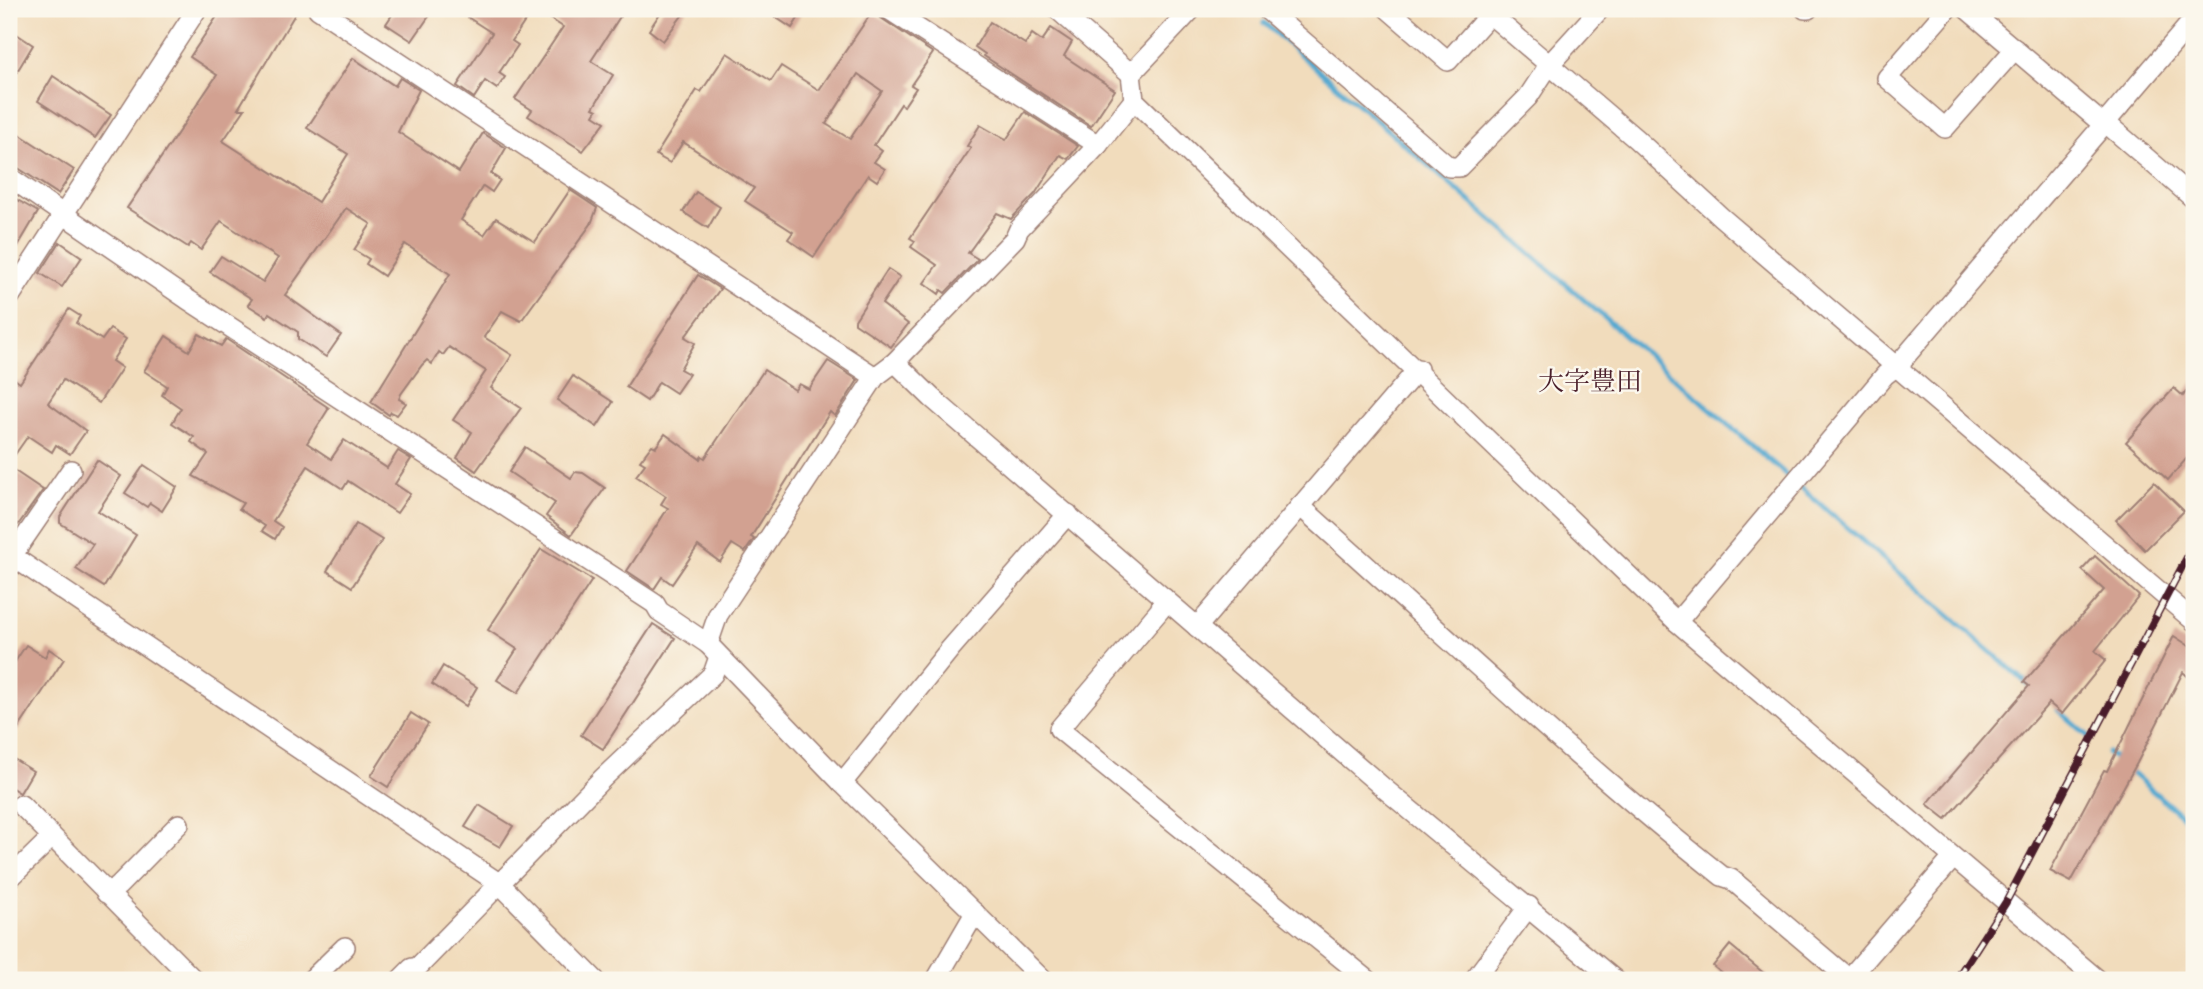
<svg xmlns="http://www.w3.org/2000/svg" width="2203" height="989" viewBox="0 0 2203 989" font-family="'Libre Caslon Text','Noto Serif JP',serif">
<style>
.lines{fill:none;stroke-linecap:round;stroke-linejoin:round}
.stream{stroke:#54a9d0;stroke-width:5}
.building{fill:#d2a191;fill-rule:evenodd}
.minor-casing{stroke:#9e7e74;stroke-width:22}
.minor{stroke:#fff;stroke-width:19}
.rail-casing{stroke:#4a1f2b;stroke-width:8}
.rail{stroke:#fbf7ec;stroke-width:5;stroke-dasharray:16;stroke-linecap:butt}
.labels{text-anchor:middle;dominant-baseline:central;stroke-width:5;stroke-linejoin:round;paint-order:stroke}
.quarter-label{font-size:26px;fill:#4a1f2b;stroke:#fbf7ec}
</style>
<rect width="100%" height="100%" fill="#fbf7ec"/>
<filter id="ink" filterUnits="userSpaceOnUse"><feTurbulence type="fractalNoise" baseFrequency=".0143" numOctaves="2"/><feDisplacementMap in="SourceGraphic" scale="14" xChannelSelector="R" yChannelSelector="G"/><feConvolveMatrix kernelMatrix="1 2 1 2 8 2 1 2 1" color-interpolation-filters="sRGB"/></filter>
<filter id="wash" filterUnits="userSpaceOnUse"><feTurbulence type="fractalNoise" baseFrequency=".00686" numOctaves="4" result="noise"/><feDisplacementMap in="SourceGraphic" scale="28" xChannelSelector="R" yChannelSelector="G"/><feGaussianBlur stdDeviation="1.57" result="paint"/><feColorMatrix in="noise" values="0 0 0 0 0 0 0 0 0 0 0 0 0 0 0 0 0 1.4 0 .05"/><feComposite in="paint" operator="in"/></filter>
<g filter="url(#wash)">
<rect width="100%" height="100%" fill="#f1dcbc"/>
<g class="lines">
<g class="stream">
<polyline points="1264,23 1791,479"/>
<polyline points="1798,485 2029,685"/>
<polyline points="2058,710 2088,736"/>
<polyline points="2108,753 2119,762"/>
<polyline points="2126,768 2190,823"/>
<polyline points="2044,980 2051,974"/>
</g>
</g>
<g id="blocks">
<g class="building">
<polygon points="222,9 298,9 238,109 245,109 223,141 318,202 348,154 307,128 353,58 395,86 400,78 419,90 398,132 459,172 483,133 506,148 491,174 500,180 492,192 483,186 461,220 484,235 496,218 535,242 570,190 597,208 591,224 521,321 502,311 484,337 512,355 491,388 521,408 476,471 457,458 472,432 453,420 486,371 449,347 443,355 439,352 432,364 427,360 422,365 401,394 399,399 406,403 397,415 391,412 389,415 371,402 450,274 405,244 384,276 366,264 369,259 354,250 371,224 346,208 285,295 341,335 326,357 298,339 298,332 269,313 267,317 248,305 252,299 210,272 221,256 263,282 278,258 221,221 201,250 191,243 188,247 127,208 217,75 190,57"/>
<polygon points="396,9 434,9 412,41 386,24"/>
<polygon points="455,9 533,9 512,41 518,45 499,73 505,77 497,89 485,81 474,98 457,86 492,33"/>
<polygon points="535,9 625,9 591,61 613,75 593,108 597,110 594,115 605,122 583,151 528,116 532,110 515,99 563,27"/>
<polygon points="663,9 687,9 663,41 649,30"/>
<polygon points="763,9 804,9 792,28"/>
<path d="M872,12L933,53L911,85L916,88L904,106L901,104L874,145L882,151L874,162L885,169L877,181L868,175L814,257L788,239L793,232L745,201L754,188L683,142L670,163L656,155L697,90L701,92L727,53L771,81L781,66L819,90ZM858,74L882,91L850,139L826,124Z"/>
<polygon points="990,22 1025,44 1032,34 1042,41 1051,28 1072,42 1064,56 1115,90 1091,126 984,56 985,54 975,47"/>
<polygon points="9,29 33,45 9,85"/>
<polygon points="53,76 111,115 95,138 38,101"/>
<polygon points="1025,112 1078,146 1068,159 1060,155 1035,194 1011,219 997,213 968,253 978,259 945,293 941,290 939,294 924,283 937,265 911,247 915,241 910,238 971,148 967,146 980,125 1006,140"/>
<polygon points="16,132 74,170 58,194 9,162 9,143"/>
<polygon points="696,192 720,207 708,228 683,212"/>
<polygon points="9,195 38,212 9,261"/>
<polygon points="60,242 82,257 62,287 40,273"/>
<polygon points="888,269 900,277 882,304 908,324 891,347 855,323 855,320"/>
<polygon points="698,275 720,289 685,337 695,343 680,369 689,374 676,393 659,382 647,401 626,387"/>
<polygon points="69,309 80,316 76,323 102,340 110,329 126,339 112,361 122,368 99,403 63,380 48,403 86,431 70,454 56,445 52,452 28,436 9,463 9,375 20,383"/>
<polygon points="199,334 221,346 226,339 329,408 307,443 331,459 344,440 387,468 398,451 411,459 395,484 410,494 397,513 348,481 343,489 308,466 273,521 282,527 275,539 262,531 265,526 239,509 243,503 193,476 208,454 191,442 194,437 172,423 181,408 162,395 167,386 144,371 166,336 189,351"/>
<polygon points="828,361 858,380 835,416 830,412 751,537 754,539 745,552 732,544 720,562 698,546 672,584 662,577 654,589 627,571 668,508 661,504 666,496 636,476 645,464 640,461 652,445 656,447 665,434 700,459 702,456 705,458 764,370 795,390 799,384 809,389"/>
<polygon points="573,376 613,402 597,427 557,400"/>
<polygon points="2194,381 2194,450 2168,480 2126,442 2174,388 2183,396"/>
<polygon points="525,447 571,478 575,472 583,473 605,488 571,535 546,516 555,503 509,472"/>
<polygon points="97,460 121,476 98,511 136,535 104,587 76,569 93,544 60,523 60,517"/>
<polygon points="144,465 177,487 162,511 150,503 147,507 125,493"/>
<polygon points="9,467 43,490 18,525 9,519"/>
<polygon points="2154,482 2184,511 2145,550 2116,520"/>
<polygon points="356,524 382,540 352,587 327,571"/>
<polygon points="541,549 592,580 518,693 497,680 517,649 488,630"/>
<polygon points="2095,556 2139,596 2095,651 2106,660 2062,714 2049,703 1946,819 1927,804 2029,686 2024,682 2104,590 2082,570"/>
<polygon points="653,624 675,638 603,749 581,735"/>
<polygon points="2174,636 2194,649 2194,682 2183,672 2137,763 2071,882 2050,871 2104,770 2107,771"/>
<polygon points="26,645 45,657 49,649 64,659 9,743 9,671"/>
<polygon points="443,666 477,687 466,706 432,684"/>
<polygon points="411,713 428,724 388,787 371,776"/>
<polygon points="9,756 33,771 20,793 9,786"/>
<polygon points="479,805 513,826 500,847 465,827"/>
<polygon points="1730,945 1772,980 1730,980 1713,966"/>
</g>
</g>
</g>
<g filter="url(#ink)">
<use href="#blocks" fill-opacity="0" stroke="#9e7e74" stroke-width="2"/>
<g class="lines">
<defs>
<g id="minor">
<polyline points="318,9 875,377"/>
<polyline points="888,9 1098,145"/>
<polyline points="1057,9 1131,74 1134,100 1677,622 2098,980"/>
<polyline points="1266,9 1449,167 1459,167 1528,97 1549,65 1600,9"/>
<polyline points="1388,9 1448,61 1490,14"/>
<polyline points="1484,9 1636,139 1721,217 2194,621"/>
<polyline points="1805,9 1808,9"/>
<polyline points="1947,9 1887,78 1945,128 2015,49"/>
<polyline points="1967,9 2104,125"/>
<polyline points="1131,74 1192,9"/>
<polyline points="2106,123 2194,199"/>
<polyline points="9,177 187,299 655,604 659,611 708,644 842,783 1043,980"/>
<polyline points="9,298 197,9"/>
<polyline points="895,362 932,398 1386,790 1615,980"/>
<path d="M1300,506C1440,630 1575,760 1722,876L1731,879L1849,979"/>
<polyline points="9,554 500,884 595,980"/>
<polyline points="12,556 71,470"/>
<polyline points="1164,598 1160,610 1059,729 1368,980"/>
<polyline points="1677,622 1885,375 1898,365 2194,19"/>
<polyline points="1197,627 1418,369"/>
<polyline points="708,644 718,615 875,377 895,362 1015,238 1019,229 1098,145 1134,100"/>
<polyline points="842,783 951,648 1068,514"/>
<polyline points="21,805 194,980"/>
<polyline points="9,879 52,837"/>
<polyline points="106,893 118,886 179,824"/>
<polyline points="311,980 345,947"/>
<polyline points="400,980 412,968 418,967 603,778 713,674 719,657"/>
<polyline points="936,980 975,913"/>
<polyline points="1474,980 1529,906"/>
<polyline points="1848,980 1952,859"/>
</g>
</defs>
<use href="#minor" class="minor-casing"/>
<use href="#minor" class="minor"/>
<defs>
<polyline id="rail" points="1956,980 2006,902 2194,544"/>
</defs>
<use href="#rail" class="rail-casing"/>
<use href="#rail" class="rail"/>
</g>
</g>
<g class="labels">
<g class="quarter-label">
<text x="1590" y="381">大字豊田</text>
</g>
</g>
<rect width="2203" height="989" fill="none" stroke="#fbf7ec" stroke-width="35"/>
</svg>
